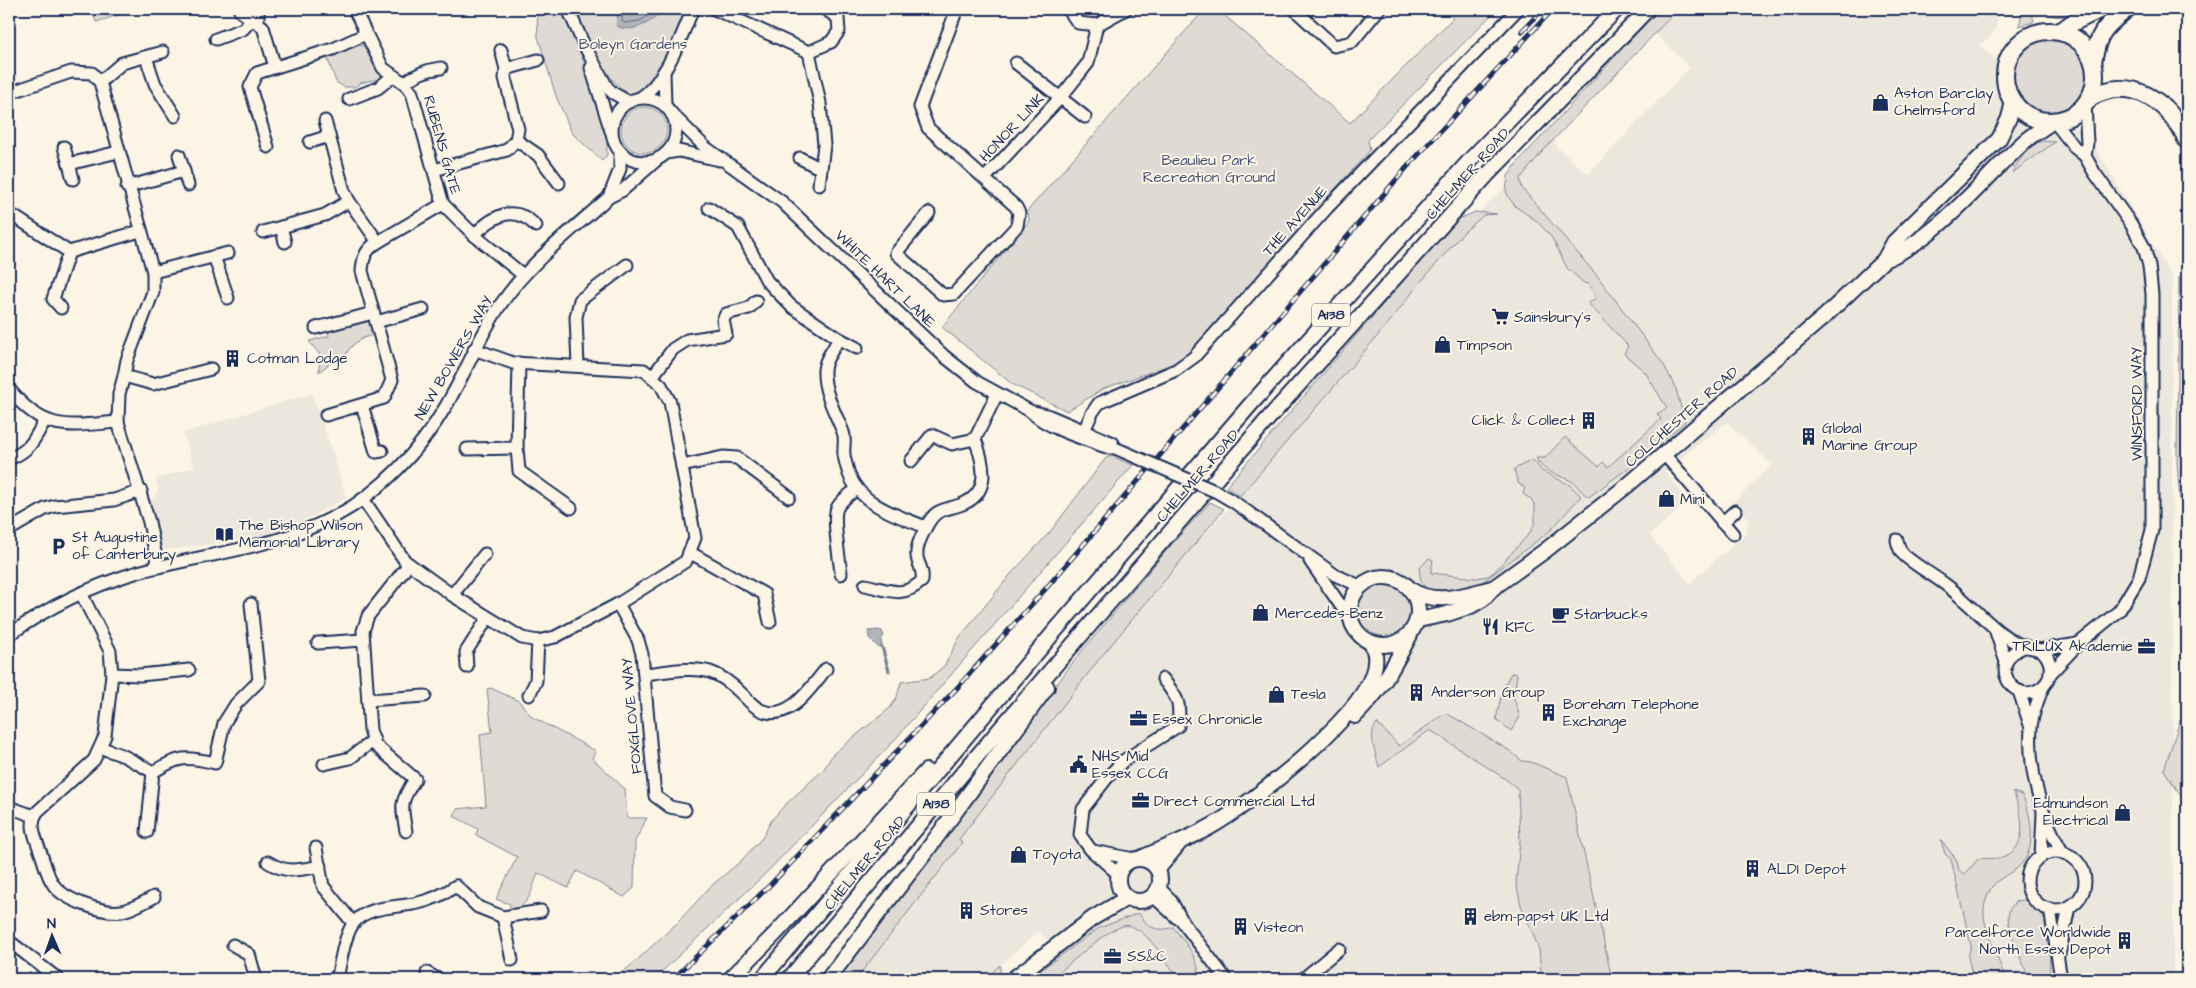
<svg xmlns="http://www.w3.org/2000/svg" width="2196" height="988" viewBox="0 0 2196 988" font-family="'Architects Daughter',sans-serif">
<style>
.built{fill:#ece7dc;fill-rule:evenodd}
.green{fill:#dfdbd4;stroke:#7d8599}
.water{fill:#b2b4b8;stroke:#767f94}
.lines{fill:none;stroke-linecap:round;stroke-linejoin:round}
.shore{stroke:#576482;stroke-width:1}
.stream{stroke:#767f94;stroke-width:3}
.minor-casing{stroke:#1b2f5e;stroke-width:15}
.major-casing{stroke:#1b2f5e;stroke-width:18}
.highway-casing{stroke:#1b2f5e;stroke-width:20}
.minor{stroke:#fcf5e5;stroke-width:11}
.major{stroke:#fcf5e5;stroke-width:14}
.highway{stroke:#fcf5e5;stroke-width:16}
.rail-casing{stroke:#1b2f5e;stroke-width:5}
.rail{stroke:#fcf5e5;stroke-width:3;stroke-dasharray:9;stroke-linecap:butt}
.minor-bridge-casing{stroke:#1b2f5e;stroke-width:15;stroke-linecap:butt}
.minor-bridge{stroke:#fcf5e5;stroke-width:11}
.labels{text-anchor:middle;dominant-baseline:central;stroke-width:4;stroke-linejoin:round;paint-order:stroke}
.shield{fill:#fcf5e5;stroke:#5e6a86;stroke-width:1}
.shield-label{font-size:14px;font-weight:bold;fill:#1b2f5e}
.park-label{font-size:15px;fill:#425176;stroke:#fcf5e5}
.poi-label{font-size:15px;fill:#1b2f5e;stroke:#fcf5e5;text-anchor:start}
.street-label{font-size:15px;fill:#1b2f5e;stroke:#fcf5e5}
</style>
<rect width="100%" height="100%" fill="#fcf5e5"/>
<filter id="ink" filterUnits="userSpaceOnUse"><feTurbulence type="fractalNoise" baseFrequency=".02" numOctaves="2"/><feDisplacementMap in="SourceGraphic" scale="10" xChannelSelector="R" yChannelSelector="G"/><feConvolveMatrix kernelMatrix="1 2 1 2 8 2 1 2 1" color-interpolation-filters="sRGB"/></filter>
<g filter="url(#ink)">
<g class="built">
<path d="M1678,9H1999L1996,27L1989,39L1978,44L2091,140L2172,277L2173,979H1039L1064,959L1039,931L985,979H856L961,843L958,839L1094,654L1240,496L1472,219L1555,138L1556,146L1588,174L1690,67L1654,33ZM1727,422L1772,465L1733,503L1749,519L1745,534L1690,583L1649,535L1689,502L1665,471Z"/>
<polygon points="312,393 333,453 346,498 295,525 269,534 247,539 167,550 162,548 150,502 159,489 156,479 194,467 183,433"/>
</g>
<g class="green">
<polygon points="91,9 138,9 96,22"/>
<polygon points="537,9 563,9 588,72 607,138 607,155 602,161 572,133 556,96 538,37"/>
<path d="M576,9H688L675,39L648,88L641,93L632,95C605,84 587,35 576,9Z"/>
<polygon points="1205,9 1217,9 1350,123 1453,18 1443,9 1497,9 1368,140 1370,150 1196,346 1178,362 1103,389 1067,411 1012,384 942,327 1029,221 1028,210"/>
<path d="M1659,9H1678L1542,152L1520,179L1522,188L1599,278L1664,365L1676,389L1685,422L1647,454L1589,497C1581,493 1578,485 1571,481C1558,474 1543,473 1536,458H1545L1565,437L1599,467L1603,462L1608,467L1661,419L1657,414L1667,408L1645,372L1624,354L1628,346L1588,303L1596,298L1588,283L1585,284L1567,268L1552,238L1537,221L1516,207L1509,198L1506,191L1508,176L1518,162Z"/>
<polygon points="2023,9 2028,9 2034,20 2033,22 2019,26"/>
<path d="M2042,9H2086C2071,14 2055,23 2042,9Z"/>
<circle cx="2049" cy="76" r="38"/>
<polygon points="360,45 365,47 373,64 383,78 360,83 355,87 344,87 336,82 327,57"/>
<circle cx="644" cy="130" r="23"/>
<path d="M2042,141L2055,142L2012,173C2018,162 2028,145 2042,141Z"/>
<polygon points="1475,212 1497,214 1484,215 1464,232 1419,284 1387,325 1240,496 1226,487 1416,266 1459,219"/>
<polygon points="2179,277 2187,394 2187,685 2186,583 2177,462"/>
<path d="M368,317L373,335C357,339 351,345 343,359L334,360L319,372L320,355L309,341L329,336L327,328Z"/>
<polygon points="1110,456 1133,465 891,744 764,875 654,979 606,979 623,972 637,960 677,923 711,886 740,862 762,838 771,821 784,806 824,769 833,754 890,708 897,697 901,682 930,678 945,665 959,638 1011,574 1050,532 1105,459"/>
<polygon points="1533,460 1542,471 1570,485 1581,496 1551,530 1484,581 1470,587 1440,592 1426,589 1421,581 1419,569 1429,558 1433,560 1431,573 1476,578 1488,576 1494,572 1529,534 1535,523 1535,506 1531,499 1523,494 1525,488 1518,483 1514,469"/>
<polygon points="1210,502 1224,509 1101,657 959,839 962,843 856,979 835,979 1078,656 1172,544"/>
<circle cx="1384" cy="611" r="27"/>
<polygon points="1511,673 1517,674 1514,699 1520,717 1511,731 1496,719 1503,688"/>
<path d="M491,688L519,701L532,717L596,751L592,758L625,789L627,818H647L635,841L634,888L624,897L577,871L568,888L538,873C531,890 530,908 510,909V904L496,899L517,857L476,835L478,829L454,816L457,809L486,806L480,734L492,732L487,689Z"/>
<path d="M1448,714L1510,751L1522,761L1531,762L1567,777L1612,979H1543L1541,973L1539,949L1521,905L1516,883L1520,841L1518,789L1507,780L1430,730L1379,767C1376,752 1367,736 1377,723L1399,746L1441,716Z"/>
<polygon points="2187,719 2187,805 2164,770 2180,720"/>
<path d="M2013,792L2022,795C2031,814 2037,844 2023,862C2017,870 2007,874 1999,880C1990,885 1983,903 1984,914C1984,929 2000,963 2006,979H1973L1968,957L1971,946L1951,859L1945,854L1941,840L1956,859L1959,870L1963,874L1968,871L1978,859C1985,858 1992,859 1998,858C2031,852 2023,814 2013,792Z"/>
<path d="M2024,900C2056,910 2048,952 2050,979H2029C2024,964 2004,926 2009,911C2010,908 2014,904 2016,901Z"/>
<path d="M1139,913C1147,927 1157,933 1173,927C1182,938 1204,964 1197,978L1180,979C1167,965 1150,932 1130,926C1113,920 1067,969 1051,978C1045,981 1035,979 1028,979L1099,928Z"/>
<polygon points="1000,965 1000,974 997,979 985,979"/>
</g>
<g class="water">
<path d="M617,9H665C655,20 633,35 617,26Z"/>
<polygon points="878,630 882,631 884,636 881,639 882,647 878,647 869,638 868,631"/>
</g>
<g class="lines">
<polyline class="shore" points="622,9 622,21 624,23 640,21 658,9"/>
<polyline class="stream" points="882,647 889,671"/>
<defs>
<g id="minor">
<polyline points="258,9 258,23"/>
<polyline points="354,9 383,68 404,83 412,93 443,204 474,235 523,275"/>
<polyline points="568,9 583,43 607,87 613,93 629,102"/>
<polyline points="714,9 809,52 831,42 839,31 838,18 825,9"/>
<polyline points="1068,9 1078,23 1097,25 1126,9"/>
<polyline points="1294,9 1334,46 1352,42 1379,9"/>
<polyline points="240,11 263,27 275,67"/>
<polyline points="216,39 243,29 252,19"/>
<polyline points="809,52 820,103 824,145 819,185"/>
<polyline points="146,57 155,84 175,116"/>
<polyline points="1016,63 1085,117"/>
<polyline points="591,68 611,131"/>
<polyline points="506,69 538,60"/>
<polyline points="664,72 665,105"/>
<polyline points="100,82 122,63 163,52"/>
<path d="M404,83C416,74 426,70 441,68"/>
<polyline points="9,93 71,72 92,73 100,82 153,272 153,292 127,360 124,376 119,394 118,422 149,522 158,567"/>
<circle cx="644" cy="130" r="32"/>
<path d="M640,98C666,82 681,36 693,9"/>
<polyline points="349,99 378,88 393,76"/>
<polyline points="2085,104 2087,143 2085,156"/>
<path d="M671,113L705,147L782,202L944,356L977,382L1030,411L1047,415L1092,434L1113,443L1115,448H1109C1085,439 1048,429 1030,411"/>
<polyline points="325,121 344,191 349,201 378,242 443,204"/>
<polyline points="516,140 538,155 559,183"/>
<polyline points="310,142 329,136"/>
<polyline points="64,147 69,164"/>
<polyline points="268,147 250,87 257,73 333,49 366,34"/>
<polyline points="666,153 679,151 719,160"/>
<polyline points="179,155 188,185"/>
<polyline points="800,158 821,169"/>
<polyline points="434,170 507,150 516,140 518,129 505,78 506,69 501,50"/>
<polyline points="985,178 1061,97 1088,63 1097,25"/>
<polyline points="73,179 69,164 118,152"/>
<polyline points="127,187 184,171"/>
<polyline points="609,197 620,169 620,151"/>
<path d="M709,208L738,227L767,281L791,306L838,338C835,350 825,356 824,370C823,392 835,412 843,432C846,439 843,447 844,455C845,461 847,468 849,474C860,505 898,516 926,527C936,508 942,511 960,505C992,494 984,463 975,439L997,394"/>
<polyline points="9,213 69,252 140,231"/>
<polyline points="929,213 896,253 943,295 954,294 1017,226 1019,213 1016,207 928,128 920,107 957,9"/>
<polyline points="281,227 285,242"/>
<polyline points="263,232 325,215 349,201"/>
<path d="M474,235C493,216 514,203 536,226"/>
<polyline points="214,256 228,298"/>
<polyline points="153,272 228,253"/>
<polyline points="61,308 53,299 69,252"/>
<polyline points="376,322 423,309"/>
<polyline points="316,328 373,313"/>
<polyline points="838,338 857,348"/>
<polyline points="519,363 517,448 519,471 571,508"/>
<polyline points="578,366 576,317 580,300 627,265"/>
<polyline points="124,376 153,384 211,369"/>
<polyline points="652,377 673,349 687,340 726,334 723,320 726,314 749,308 756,301"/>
<path d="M9,389C44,433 68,426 118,422"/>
<polyline points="362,405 376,452 382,451"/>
<path d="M326,415L384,398L392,380L362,271C363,258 365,250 378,242"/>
<polyline points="1084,431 1092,413 1099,403 1176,370 1194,357 1327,208 1518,9"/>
<polyline points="467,449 517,448"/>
<polyline points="1664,454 1733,534"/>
<path d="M9,459C31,450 34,440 45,420"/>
<polyline points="911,461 932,435 952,444 975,439"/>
<polyline points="682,466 723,457 737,458 789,497"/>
<polyline points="363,499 405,561 452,595 522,638 538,641 555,637 618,604 686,561 695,538 670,402 661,385 644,370 513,363 474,349"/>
<polyline points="1234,502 1335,575 1360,586"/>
<polyline points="1722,523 1735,511"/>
<polyline points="9,530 45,509 55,506 114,500 141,491"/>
<path d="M1897,540C1898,546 1900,552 1905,556C1918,567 1933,575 1946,585C1956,592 1965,602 1975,610C1988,622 2007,641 2024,646C2032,649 2038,647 2045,654C2049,659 2051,665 2050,672C2050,678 2046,684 2041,688C2014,708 1985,661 2024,647"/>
<polyline points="689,552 764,594 770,622"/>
<polyline points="1310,561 1350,619"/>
<path d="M841,574C840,560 832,519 837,508C841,500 850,494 857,489"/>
<path d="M865,585C889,590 902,599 922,581C923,572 921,569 918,561C914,550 921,537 926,527"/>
<path d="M81,593L110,651L112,674L105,736L94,760L37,812C29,824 35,836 39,848C44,860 46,874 53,884C63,900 104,914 122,911C133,909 144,902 154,897"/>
<polyline points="452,595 485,554"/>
<polyline points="618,604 638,640 642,654 655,796 670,807 685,810"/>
<polyline points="1995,629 2006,662"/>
<path d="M9,635C48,607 91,586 138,572C211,552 288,548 353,506C398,476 433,433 457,386C472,358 483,330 501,304C530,262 572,230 609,197L623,190L659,158"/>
<polyline points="318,643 363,640"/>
<polyline points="2040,650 2078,644"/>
<polyline points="467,667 466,652 487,619"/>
<polyline points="2051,673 2078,644 2119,611 2139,578 2152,530 2152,294 2149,266 2144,247 2131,224 2094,172 2085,156 2075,148 2054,121"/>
<polyline points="112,674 140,675 189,670"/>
<path d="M644,674C665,672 690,666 710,672C723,676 733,685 742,694C748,700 754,708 763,711C790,721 811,687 826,669"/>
<path d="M2043,687C2038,700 2032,714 2031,728C2028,770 2041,817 2063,853"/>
<polyline points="2019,691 2030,725"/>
<polyline points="529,695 536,681 538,641"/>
<polyline points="368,700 425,696"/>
<polyline points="102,748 124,756 153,772 147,832"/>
<polyline points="324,764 350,758 374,740"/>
<path d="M153,772C179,756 186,756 215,763L224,723L236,704L259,681L251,604"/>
<polyline points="9,807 34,816"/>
<path d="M406,831C401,805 400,802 415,779L375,745L370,730L363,631L368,616L409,564"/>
<polyline points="316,848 323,886 353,923"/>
<polyline points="1093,851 1134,859"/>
<circle cx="2056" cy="881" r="29"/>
<polyline points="2041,857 2043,813"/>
<path d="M268,862C287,874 299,870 320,866"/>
<path d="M1118,874L1091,850L1080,835L1083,809L1107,778L1123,761L1178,726C1181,701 1177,698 1163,679"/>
<polyline points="1159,888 1170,899 1184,924 1226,979"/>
<polyline points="1153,896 1177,918"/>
<polyline points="2050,909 2061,979"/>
<polyline points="503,917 512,960"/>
<polyline points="9,941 58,979"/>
<polyline points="233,945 249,954 256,979"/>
<polyline points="2060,951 2069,907"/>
<polyline points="427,973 438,979"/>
<path d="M337,979C340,965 344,936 353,924C366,905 398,908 418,903C432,900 444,894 456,886L478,907L503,917L541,911"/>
<polyline points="1303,979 1339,949"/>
</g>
<g id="major">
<path d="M1884,260C1939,237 1981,181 2025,141C2033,134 2044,128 2053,121"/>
<circle cx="1384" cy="611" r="34"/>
<path d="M1411,590C1436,606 1465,595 1492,588"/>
<polyline points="1418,620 1447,614 1471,606 1483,599 1493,588 1546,550 1629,484 1825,316 1884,260 1894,242 1999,139 2009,118 2013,102"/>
<path d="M1355,716C1383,688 1392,669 1410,635"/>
<path d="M1141,858C1164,848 1188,839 1210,827C1252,804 1356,720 1372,676C1376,665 1377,653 1371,643"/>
<circle cx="1139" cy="880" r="21"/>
<polyline points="1158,869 1180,842"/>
<polyline points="730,979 775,934 926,771"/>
<polyline points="762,979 1055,631 1251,404 1472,158 1617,9"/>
<polyline points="789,979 1000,729 1267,420 1487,175 1648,9"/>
<polyline points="828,979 925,853 1047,687"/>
<polyline points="1013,979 1093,918 1127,898"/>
</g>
<g id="highway">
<circle cx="2050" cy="76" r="45"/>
<polyline points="2060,32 2072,23 2101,9"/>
<path d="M2093,62C2098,33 2104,27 2127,9"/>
<path d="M2088,99C2130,73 2169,101 2187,141"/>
</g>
</defs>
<use href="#minor" class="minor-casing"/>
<use href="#major" class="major-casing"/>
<use href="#highway" class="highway-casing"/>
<use href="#minor" class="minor"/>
<use href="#major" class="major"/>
<use href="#highway" class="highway"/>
<defs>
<g id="rail">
<polyline points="1522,31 1543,9"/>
<polyline points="673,979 771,884 957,688 1048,586 1408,166 1553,9"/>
</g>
</defs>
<use href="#rail" class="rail-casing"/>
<use href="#rail" class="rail"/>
<defs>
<polyline id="minor-bridge" points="1115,448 1217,492 1234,502"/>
</defs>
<use href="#minor-bridge" class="minor-bridge-casing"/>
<use href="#minor-bridge" class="minor-bridge"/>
</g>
</g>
<defs>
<symbol id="shop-bare" viewBox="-9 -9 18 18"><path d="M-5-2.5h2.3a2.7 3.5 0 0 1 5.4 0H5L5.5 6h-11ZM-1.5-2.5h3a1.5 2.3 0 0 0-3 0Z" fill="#1b2f5e" stroke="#fcf5e5" stroke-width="2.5" paint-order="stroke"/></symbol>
<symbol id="supermarket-bare" viewBox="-9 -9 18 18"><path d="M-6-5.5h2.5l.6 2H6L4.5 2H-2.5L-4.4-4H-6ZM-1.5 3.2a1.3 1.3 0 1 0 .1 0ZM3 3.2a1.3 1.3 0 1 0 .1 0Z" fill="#1b2f5e" stroke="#fcf5e5" stroke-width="2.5" paint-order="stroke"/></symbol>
<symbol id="building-bare" viewBox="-9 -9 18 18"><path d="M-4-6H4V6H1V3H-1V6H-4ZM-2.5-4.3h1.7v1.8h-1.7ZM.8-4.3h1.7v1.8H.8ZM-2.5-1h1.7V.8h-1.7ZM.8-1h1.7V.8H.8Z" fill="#1b2f5e" stroke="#fcf5e5" stroke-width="2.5" paint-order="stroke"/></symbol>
<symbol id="library-bare" viewBox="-9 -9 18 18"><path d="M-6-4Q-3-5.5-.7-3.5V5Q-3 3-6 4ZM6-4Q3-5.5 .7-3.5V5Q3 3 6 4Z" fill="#1b2f5e" stroke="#fcf5e5" stroke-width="2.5" paint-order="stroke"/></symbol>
<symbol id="parking-bare" viewBox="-9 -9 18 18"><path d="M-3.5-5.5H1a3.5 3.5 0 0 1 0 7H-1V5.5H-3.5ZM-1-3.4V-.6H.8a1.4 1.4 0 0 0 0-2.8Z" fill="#1b2f5e" stroke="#fcf5e5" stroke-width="2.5" paint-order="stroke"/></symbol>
<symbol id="cafe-bare" viewBox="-9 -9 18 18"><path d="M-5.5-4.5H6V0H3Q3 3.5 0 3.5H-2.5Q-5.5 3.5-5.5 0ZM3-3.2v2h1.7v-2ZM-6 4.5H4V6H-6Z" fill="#1b2f5e" stroke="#fcf5e5" stroke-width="2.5" paint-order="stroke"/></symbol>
<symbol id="restaurant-bare" viewBox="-9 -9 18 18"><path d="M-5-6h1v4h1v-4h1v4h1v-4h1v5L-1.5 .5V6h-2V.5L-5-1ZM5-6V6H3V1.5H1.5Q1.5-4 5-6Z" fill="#1b2f5e" stroke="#fcf5e5" stroke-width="2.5" paint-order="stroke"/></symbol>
<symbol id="office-bare" viewBox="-9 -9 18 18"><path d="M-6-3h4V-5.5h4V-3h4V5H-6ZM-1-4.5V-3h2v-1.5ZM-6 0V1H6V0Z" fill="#1b2f5e" stroke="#fcf5e5" stroke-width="2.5" paint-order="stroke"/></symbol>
<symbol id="civic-bare" viewBox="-9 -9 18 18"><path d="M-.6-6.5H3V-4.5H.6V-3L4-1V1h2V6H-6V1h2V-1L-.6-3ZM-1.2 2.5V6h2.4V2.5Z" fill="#1b2f5e" stroke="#fcf5e5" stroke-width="2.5" paint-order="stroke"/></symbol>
</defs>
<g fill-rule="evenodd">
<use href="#shop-bare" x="1868" y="90" width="25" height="25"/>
<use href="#supermarket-bare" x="1488" y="304" width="25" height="25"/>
<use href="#shop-bare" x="1430" y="332" width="25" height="25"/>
<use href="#building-bare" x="220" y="346" width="25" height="25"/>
<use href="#building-bare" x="1576" y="408" width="25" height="25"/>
<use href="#building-bare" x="1796" y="424" width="25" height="25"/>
<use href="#shop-bare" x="1654" y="486" width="25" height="25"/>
<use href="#library-bare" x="212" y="522" width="25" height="25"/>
<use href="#parking-bare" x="46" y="534" width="25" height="25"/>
<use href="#shop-bare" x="1248" y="600" width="25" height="25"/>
<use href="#cafe-bare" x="1548" y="602" width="25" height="25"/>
<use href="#restaurant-bare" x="1478" y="614" width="25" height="25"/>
<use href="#office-bare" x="2134" y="634" width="25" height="25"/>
<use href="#building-bare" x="1404" y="680" width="25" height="25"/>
<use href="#shop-bare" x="1264" y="682" width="25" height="25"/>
<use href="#building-bare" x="1536" y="700" width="25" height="25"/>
<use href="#office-bare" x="1126" y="706" width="25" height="25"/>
<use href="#civic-bare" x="1066" y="752" width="25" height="25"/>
<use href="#office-bare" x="1128" y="788" width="25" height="25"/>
<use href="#shop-bare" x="2110" y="800" width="25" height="25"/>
<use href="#shop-bare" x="1006" y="842" width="25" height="25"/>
<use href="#building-bare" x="1740" y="856" width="25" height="25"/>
<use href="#building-bare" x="954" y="898" width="25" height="25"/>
<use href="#building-bare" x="1458" y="904" width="25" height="25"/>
<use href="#building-bare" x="1228" y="914" width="25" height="25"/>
<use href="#building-bare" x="2112" y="928" width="25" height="25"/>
<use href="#office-bare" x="1100" y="944" width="25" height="25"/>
</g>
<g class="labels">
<g class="shield">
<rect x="1312" y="303.5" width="38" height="23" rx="4"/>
<rect x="917" y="792.5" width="38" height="23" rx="4"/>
</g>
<g class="shield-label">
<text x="1331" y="315">A138</text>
<text x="936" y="804">A138</text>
</g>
<g class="park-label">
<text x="633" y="44">Boleyn Gardens</text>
<text x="1209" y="160">Beaulieu Park<tspan x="1209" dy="17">Recreation Ground</tspan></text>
</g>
<g class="poi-label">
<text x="1894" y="93">Aston Barclay<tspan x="1894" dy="17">Chelmsford</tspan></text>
<text x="1514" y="317">Sainsbury's</text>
<text x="1457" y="345">Timpson</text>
<text x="247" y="358">Cotman Lodge</text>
<text x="1575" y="420" text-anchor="end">Click &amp; Collect</text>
<text x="1822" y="428">Global<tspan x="1822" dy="17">Marine Group</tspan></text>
<text x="1680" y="499">Mini</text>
<text x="239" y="525">The Bishop Wilson<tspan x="239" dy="17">Memorial Library</tspan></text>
<text x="72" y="537">St Augustine<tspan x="72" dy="17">of Canterbury</tspan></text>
<text x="1275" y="613">Mercedes-Benz</text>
<text x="1574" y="614">Starbucks</text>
<text x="1505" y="627">KFC</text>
<text x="2133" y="646" text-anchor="end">TRILUX Akademie</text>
<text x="1431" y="692">Anderson Group</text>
<text x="1291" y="694">Tesla</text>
<text x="1563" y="704">Boreham Telephone<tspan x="1563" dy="17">Exchange</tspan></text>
<text x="1153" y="719">Essex Chronicle</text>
<text x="1092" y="756">NHS Mid<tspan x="1092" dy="17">Essex CCG</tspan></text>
<text x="1154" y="801">Direct Commercial Ltd</text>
<text x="2108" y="803" text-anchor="end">Edmundson<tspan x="2108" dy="17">Electrical</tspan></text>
<text x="1033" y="854">Toyota</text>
<text x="1767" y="869">ALDI Depot</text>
<text x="980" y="910">Stores</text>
<text x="1484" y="916">ebm-papst UK Ltd</text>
<text x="1254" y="927">Visteon</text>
<text x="2111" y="932" text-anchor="end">Parcelforce Worldwide<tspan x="2111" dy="17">North Essex Depot</tspan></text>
<text x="1127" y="956">SS&amp;C</text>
</g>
<g class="street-label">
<text transform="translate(1012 128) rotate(-47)">HONOR LINK</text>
<text transform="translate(442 145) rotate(74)">RUBENS GATE</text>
<text transform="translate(1468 174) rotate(-48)">CHELMER ROAD</text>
<text transform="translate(1295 221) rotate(-48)">THE AVENUE</text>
<text transform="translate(885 279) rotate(44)">WHITE HART LANE</text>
<text transform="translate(454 358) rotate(-60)">NEW BOWERS WAY</text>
<text transform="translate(2137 404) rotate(-90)">WINSFORD WAY</text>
<text transform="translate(1682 417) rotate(-41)">COLCHESTER ROAD</text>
<text transform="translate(1198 476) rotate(-49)">CHELMER ROAD</text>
<text transform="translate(632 716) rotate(-95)">FOXGLOVE WAY</text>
<text transform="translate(865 863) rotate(-50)">CHELMER ROAD</text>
</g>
</g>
<rect width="2196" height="988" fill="none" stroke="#fcf5e5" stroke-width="30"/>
<rect x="15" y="15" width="2166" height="958" fill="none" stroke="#1b2f5e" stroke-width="2" filter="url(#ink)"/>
<g transform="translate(52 936) rotate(358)" stroke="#fcf5e5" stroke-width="4" paint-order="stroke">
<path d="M0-4L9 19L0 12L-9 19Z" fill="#1b2f5e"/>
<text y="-8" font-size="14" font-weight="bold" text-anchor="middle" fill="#1b2f5e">N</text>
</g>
</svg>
